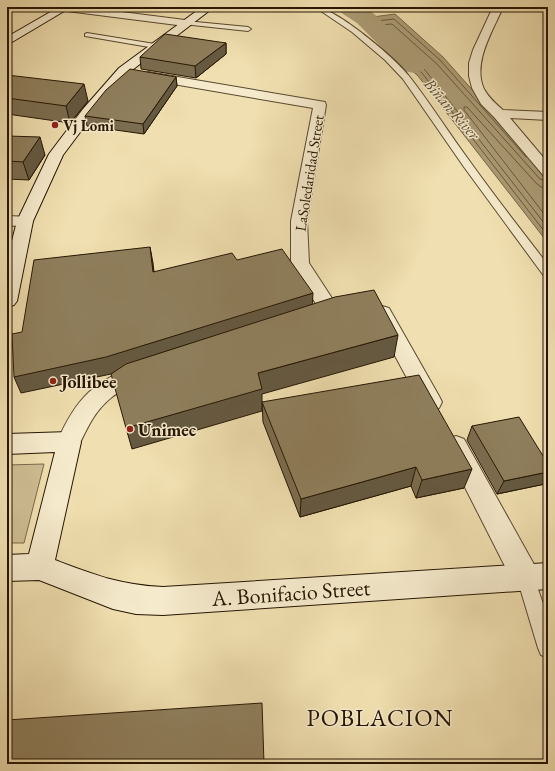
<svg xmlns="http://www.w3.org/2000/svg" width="555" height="771" viewBox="0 0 555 771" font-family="'EB Garamond',serif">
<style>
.green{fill:#cebd93;stroke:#7a6a4b}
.water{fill:#ab9b75;stroke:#766647}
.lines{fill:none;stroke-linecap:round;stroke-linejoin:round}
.shore{stroke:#68583c;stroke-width:1}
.river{fill:#ab9b75;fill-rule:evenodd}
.lane-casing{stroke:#58482e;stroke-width:2}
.street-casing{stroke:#58482e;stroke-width:2}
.secondary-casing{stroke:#261603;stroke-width:2}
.lane{fill:#f5eacc;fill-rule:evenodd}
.street{fill:#f5eacc;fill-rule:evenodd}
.secondary{fill:#f5eacc;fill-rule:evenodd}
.wall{fill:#7b6d50;stroke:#261603}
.shaded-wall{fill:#645941;stroke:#261603}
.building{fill:#8f7f5d;stroke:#261603}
.poi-dot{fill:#8f2418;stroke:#f5eacc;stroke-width:1.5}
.labels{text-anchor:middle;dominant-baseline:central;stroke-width:3;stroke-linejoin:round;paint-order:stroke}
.far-poi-label{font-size:15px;font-weight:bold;fill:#261603;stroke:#f5eacc;text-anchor:start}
.far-street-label{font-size:15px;fill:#261603;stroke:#f5eacc}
.far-water-label{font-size:16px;font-style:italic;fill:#5b4b31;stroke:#f5eacc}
.poi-label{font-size:18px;font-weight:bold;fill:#261603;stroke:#f5eacc;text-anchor:start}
.near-street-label{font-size:22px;fill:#261603;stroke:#f5eacc}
.near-quarter-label{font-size:24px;letter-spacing:1px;fill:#261603;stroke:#f5eacc}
</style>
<rect width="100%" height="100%" fill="#f0dfb0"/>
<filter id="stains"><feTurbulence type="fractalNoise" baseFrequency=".005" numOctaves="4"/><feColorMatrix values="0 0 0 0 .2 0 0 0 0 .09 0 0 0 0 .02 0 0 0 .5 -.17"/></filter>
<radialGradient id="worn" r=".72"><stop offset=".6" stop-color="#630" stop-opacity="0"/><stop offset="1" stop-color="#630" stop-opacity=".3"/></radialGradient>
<polygon class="green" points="44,464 24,543 7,543 7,465"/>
<polygon class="water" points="395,14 443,57 548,175 548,243 418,76 353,16 365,18"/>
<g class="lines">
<g class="shore">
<polyline points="526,157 440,60 394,19 368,22 368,25 422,73 548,236"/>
<polyline points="548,182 540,179 437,64 392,24 380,25 380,28 425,70 548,228"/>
<polyline points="548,188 541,187 536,183 467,107 464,107 464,110 548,219"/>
</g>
<polygon class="river" points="337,7 363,7 373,13 423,59 427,65 423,71 414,73 405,71 357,23 340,12"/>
<defs>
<g id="lane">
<path d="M315,7C335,7 396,59 409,76C431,104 450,135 471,163C496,198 522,231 548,265V277L544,276L464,167L403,79L385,60L352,32Z"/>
<polygon points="185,21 248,27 251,29 248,31 183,24 182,23"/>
<polygon points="87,33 155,44 159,46 155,48 85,36 85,34"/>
<polygon points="526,569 532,572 548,618 548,658 541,655 538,648 517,578 520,572"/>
</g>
<g id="street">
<polygon points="54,7 82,7 185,20 190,23 185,26 59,10"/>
<path d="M493,7H503C493,31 472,63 484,89C489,98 496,104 503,110L548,112V120L510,118L548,163V177L543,175L494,117L481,104L472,88L469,76V63L473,50Z"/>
<polygon points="148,72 325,102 326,105 307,221 309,263 341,312 338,317 331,319 324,317 291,263 291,221 313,108 144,79 142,76"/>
<polygon points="7,216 31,217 33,221 31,225 7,226"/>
<polygon points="382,306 389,308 439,396 442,402 439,408 431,411 423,408 372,313 375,308"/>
<path d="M141,365L149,367L152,373C146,383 123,388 112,397C94,411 87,429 77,449L69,452L61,449L57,442C76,398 95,379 141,365Z"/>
<polygon points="456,436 464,439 536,568 540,578 536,588 526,591 516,588 444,446 448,439"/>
</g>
<g id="secondary">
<polygon points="59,7 71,7 7,45 7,37"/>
<polygon points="202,7 214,7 127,74 93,115 63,155 33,221 17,301 14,305 7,307 7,261 17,221 49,154 83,109 119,68"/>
<path d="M69,432L77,435L81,442L55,560C95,575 120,585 163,587L548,563V589L163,615L136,614L113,609L39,580L7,581V555L29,554L55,452L7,454V434Z"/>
</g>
</defs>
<use href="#lane" class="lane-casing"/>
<use href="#street" class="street-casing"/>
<use href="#secondary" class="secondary-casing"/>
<use href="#lane" class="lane"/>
<use href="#street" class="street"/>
<use href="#secondary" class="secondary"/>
</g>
<g class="wall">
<polygon points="226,43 226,54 196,78 141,69 140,57"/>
<polygon points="7,75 88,101 70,123 7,114"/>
<polygon points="176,77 177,86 144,134 87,126 85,116"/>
<polygon points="7,136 45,155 29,180 7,179"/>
<polygon points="262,402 464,488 416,498 411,486 300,517 263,422"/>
<polygon points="472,426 548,464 548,478 545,484 497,494 467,440"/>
</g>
<g class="shaded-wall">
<polygon points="226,43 226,54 196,78 195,66"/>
<polygon points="176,77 177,86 144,134 143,124"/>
<polygon points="84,84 88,101 70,123 66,106"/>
<polygon points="40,137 45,155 29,180 23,162"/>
<polygon points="150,247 153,263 156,289 153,272"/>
<polygon points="313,293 312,310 111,374 21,393 14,377"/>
<polygon points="398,335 394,357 262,394 262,411 132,449 126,428 258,373"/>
<polygon points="416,467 411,486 300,517 301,499"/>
<polygon points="472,469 464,488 416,498 422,480"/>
<polygon points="548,472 548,478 545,484 497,494 504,481"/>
</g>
<g class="building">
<polygon points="165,34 226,43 195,66 140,57"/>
<polygon points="130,69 176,77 143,124 85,116 106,90"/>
<polygon points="7,75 84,84 66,106 7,98"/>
<polygon points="7,136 40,137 23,162 7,161"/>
<polygon points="150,247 153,272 232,253 237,260 282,249 313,293 106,357 14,377 12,334 22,332 34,260"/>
<polygon points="374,290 398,335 258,373 262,389 126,428 111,374 126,364 335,297"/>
<polygon points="419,375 472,469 422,480 416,467 301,499 262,402"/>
<polygon points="519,417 548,464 548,472 504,481 472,426"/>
<polygon points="262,703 264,764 7,764 7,720"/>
</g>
<g class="poi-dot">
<circle cx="55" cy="125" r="4"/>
<circle cx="53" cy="381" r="4"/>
<circle cx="130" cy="429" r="4"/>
</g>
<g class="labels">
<g class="far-poi-label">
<text x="63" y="125">Vj Lomi</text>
</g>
<g class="far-street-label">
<text transform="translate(309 173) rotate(-81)">LaSoledaridad Street</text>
</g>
<g class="far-water-label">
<text transform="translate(452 109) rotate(49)">Biñan River</text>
</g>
<g class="poi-label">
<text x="61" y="381">Jollibee</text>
<text x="138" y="429">Unimec</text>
</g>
<g class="near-street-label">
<text transform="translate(291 593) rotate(-4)">A. Bonifacio Street</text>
</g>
<g class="near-quarter-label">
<text x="380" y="717">POBLACION</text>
</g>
</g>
<rect width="555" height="771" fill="none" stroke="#f0dfb0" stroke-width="24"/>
<rect x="8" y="8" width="539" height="755" fill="none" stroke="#261603" stroke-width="2"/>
<rect x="12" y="12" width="531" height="747" fill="none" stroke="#261603"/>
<rect width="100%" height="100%" filter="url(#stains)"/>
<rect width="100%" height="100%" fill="url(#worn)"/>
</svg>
